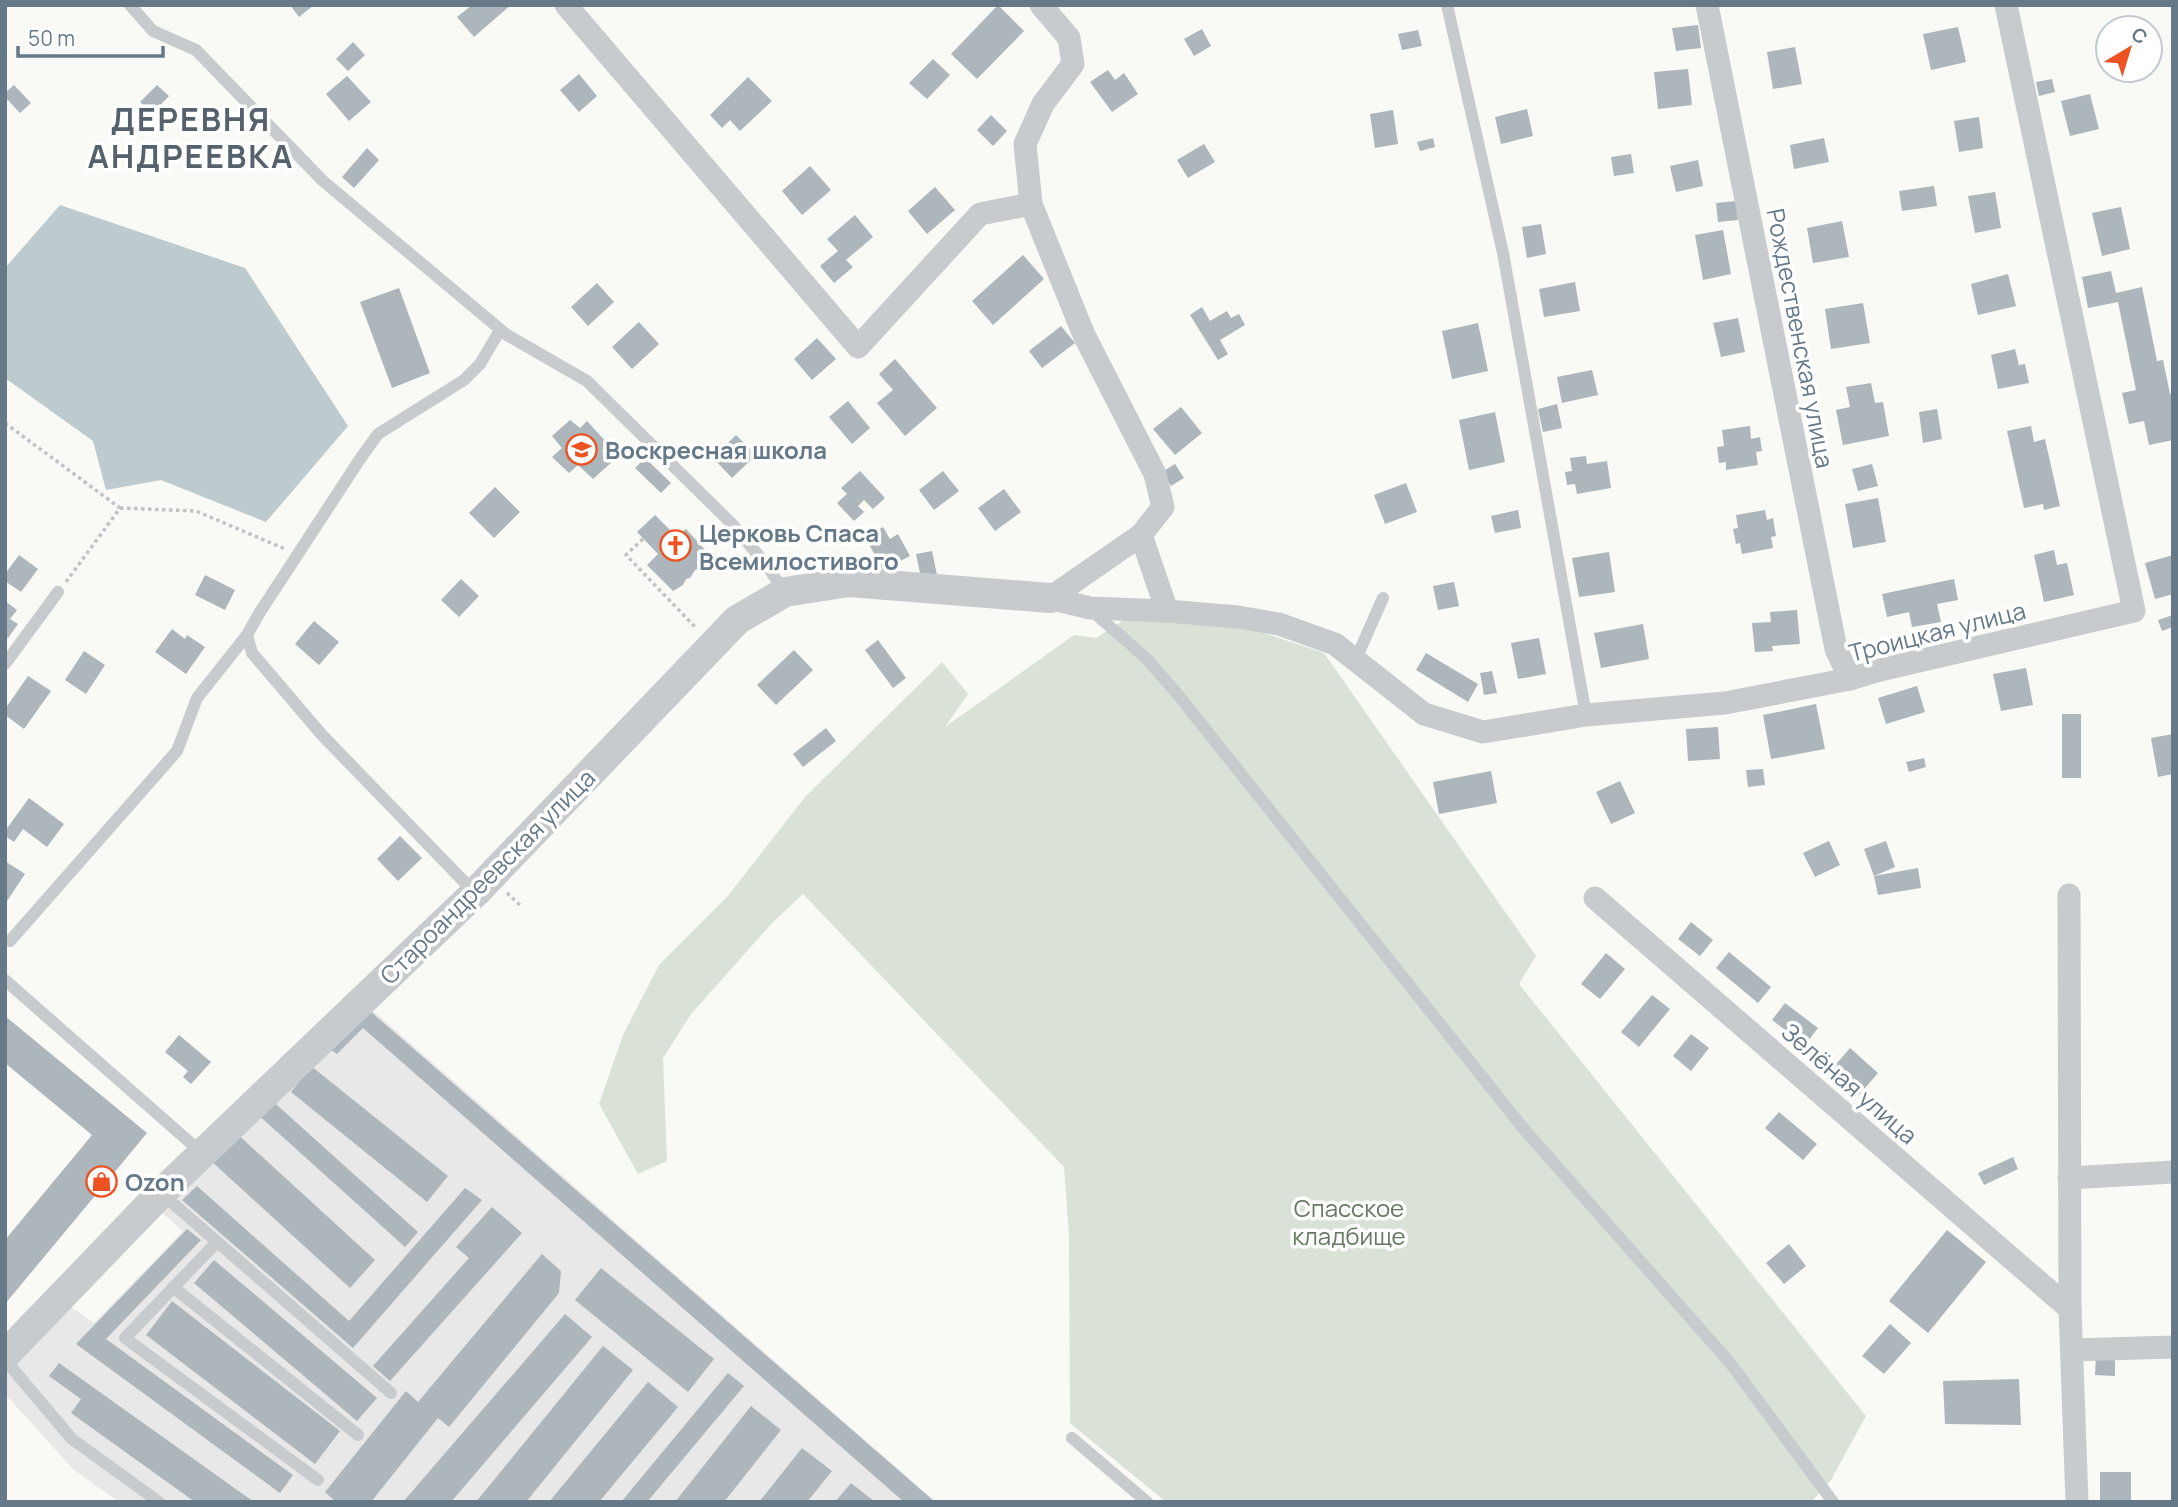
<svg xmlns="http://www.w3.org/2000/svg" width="2178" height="1507" viewBox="0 0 2178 1507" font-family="Manrope,sans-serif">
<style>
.built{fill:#e7e8e7}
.green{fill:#dae1d7}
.water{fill:#bdcace}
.building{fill:#adb6bb}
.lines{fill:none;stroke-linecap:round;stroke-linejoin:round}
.path{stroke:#c0c3c5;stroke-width:3.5;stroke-dasharray:3.5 3.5;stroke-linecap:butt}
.service{stroke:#c7cbce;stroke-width:12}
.minor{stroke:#c7cbce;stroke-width:23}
.tertiary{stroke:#c7cbce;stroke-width:30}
.labels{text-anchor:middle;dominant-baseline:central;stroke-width:7;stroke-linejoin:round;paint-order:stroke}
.street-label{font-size:24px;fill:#667989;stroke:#fff}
.poi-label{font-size:24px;font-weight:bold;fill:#667989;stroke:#fff;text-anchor:start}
.park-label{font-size:24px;fill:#667a62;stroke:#fff}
.district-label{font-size:32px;font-weight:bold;letter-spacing:2px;fill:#55626e;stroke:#fff}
</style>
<rect width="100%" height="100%" fill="#f9f9f6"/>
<polygon class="built" points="362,1001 936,1502 119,1502 73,1469 5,1394 5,1373 67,1304 94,1323 183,1231 159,1210"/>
<polygon class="green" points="1122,621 1231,622 1324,653 1536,956 1519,984 1866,1416 1831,1480 1811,1502 1166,1502 1070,1423 1069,1236 1064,1167 803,894 772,923 691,1014 663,1058 667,1161 638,1174 599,1104 623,1035 659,965 727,897 805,797 942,662 968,694 945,727 1074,635 1096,638"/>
<polygon class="water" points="60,205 245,268 348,426 266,522 161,480 106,490 93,441 5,378 5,268"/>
<g class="building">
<polygon points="290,5 314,5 299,17"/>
<polygon points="472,5 511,5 474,37 457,17"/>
<polygon points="998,5 1024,31 977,79 951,54"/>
<polygon points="1698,25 1701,48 1676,51 1672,28"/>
<polygon points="1958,27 1966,62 1931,70 1923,34"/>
<polygon points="1202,29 1211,46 1194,56 1184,39"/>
<polygon points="1418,30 1422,46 1402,50 1398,34"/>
<polygon points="353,42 365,55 348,71 336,59"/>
<polygon points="1795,47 1802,84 1773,89 1767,52"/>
<polygon points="933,59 950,75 927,99 909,83"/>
<polygon points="1688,69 1692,105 1658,109 1654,72"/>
<polygon points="1108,70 1115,80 1124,73 1138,94 1112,112 1090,82"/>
<polygon points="579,74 597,96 579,112 560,90"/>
<polygon points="347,76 371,102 349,121 326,94"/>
<polygon points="748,77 772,101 740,131 730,120 722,128 710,115"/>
<polygon points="2052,79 2055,92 2039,96 2036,82"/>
<polygon points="14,85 31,103 20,113 5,97 5,93"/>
<polygon points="157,85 169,96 152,114 140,102"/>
<polygon points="2090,94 2099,129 2070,136 2061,101"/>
<polygon points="1527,109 1533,136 1501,144 1495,117"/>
<polygon points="1393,110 1398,144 1375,148 1370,114"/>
<polygon points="991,115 1007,131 993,146 977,130"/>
<polygon points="1979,117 1983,148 1959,152 1954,121"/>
<polygon points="1433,138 1435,147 1420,151 1417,142"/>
<polygon points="1824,138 1829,162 1794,169 1790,145"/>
<polygon points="1204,144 1215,162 1188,178 1177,160"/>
<polygon points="367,148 379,160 354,188 342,177"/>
<polygon points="1631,154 1634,173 1614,176 1611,157"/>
<polygon points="1698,160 1703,186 1676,192 1670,166"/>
<polygon points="810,166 831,190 802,215 782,191"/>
<polygon points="1934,186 1937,206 1902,211 1899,191"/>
<polygon points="935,187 955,210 927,234 908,211"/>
<polygon points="1995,192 2001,228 1975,233 1968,196"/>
<polygon points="1736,201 1738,220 1718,222 1716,203"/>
<polygon points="2121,207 2130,249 2102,256 2092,213"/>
<polygon points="855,215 873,237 846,260 853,267 834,283 820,266 838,251 827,239"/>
<polygon points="1842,221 1849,257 1813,263 1807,228"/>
<polygon points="1541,224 1546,254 1527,258 1522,227"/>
<polygon points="1723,230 1731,274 1703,280 1695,235"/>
<polygon points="1023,255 1044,279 993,325 972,301"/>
<polygon points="2111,271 2116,293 2142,287 2157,361 2163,360 2170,394 2173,393 2173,440 2149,445 2144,421 2129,424 2122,393 2136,390 2118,302 2088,308 2082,277"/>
<polygon points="2008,274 2016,306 1978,315 1971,284"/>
<polygon points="1575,282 1580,311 1544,317 1539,289"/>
<polygon points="597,283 614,302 588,326 571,307"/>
<polygon points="399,288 430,373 392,388 360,302"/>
<polygon points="1863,303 1870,343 1831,349 1825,309"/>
<polygon points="1202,307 1210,321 1227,311 1231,318 1239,314 1245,325 1220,340 1228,354 1218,360 1190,315"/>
<polygon points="1738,318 1745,352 1721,357 1713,323"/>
<polygon points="639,322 659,344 632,369 612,347"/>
<polygon points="1478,323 1488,371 1452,379 1442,331"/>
<polygon points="1061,326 1075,343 1042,368 1029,351"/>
<polygon points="817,338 836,359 812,380 794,359"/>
<polygon points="2015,349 2019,365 2025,364 2029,383 1998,389 1991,355"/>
<polygon points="895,359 937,408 905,436 877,403 893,390 879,374"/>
<polygon points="1592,370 1598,395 1562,403 1557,377"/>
<polygon points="1871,383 1875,403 1883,402 1889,436 1843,445 1836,410 1850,407 1846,387"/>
<polygon points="848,401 870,428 852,444 829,417"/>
<polygon points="1557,404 1562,428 1543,432 1538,409"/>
<polygon points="1181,407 1202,433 1175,455 1153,429"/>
<polygon points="1937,409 1942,439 1923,443 1919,412"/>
<polygon points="1495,412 1505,462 1469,470 1459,420"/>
<polygon points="570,420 580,428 587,421 608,444 602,451 613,461 593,479 578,465 569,473 552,457 562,448 552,436"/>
<polygon points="1750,426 1751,439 1760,437 1762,451 1756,452 1758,465 1726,470 1726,462 1719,463 1717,447 1724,446 1722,430"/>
<polygon points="2031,426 2034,442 2045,439 2060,506 2044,510 2043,504 2024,508 2007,431"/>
<polygon points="736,435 756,455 732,478 713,458"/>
<polygon points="1586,456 1587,464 1607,461 1611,488 1577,494 1575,484 1567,485 1565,472 1572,471 1570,458"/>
<polygon points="645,458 671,483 661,493 635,468"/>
<polygon points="1175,464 1184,478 1171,486 1162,472"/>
<polygon points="1872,464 1878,486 1858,491 1852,469"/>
<polygon points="860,471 885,498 873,509 864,500 858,506 864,512 854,521 837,503 847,494 841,488"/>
<polygon points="943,471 959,491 934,510 919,490"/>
<polygon points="1406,483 1417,512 1385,524 1374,495"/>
<polygon points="495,487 520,512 494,538 469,513"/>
<polygon points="1004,489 1021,512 995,531 978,508"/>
<polygon points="1878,498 1886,542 1853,548 1845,504"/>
<polygon points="1518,510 1521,528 1495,533 1491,516"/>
<polygon points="1765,510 1767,520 1773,518 1776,536 1771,537 1773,548 1742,554 1740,543 1736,544 1733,529 1738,528 1736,515"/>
<polygon points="655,515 677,537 686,529 709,554 702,567 695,570 690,578 686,579 683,585 673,591 647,565 658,554 637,532"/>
<polygon points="883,527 890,539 898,534 910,556 883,570 865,537"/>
<polygon points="2054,550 2057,565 2067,563 2074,595 2044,602 2034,555"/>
<polygon points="932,551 937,575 921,578 916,554"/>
<polygon points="1609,552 1615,592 1579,597 1572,558"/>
<polygon points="19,555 38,569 21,592 5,581 5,574"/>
<polygon points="2173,555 2173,594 2155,599 2145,563"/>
<polygon points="849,560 867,560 868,572 850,572"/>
<polygon points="205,575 235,590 225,610 195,595"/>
<polygon points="461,579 479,596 459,617 441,600"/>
<polygon points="1954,579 1958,600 1937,604 1941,622 1912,627 1909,612 1887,617 1882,594"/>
<polygon points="1454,582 1459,606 1438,610 1433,586"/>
<polygon points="5,601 17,610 10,619 18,624 8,638 5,636"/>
<polygon points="1797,610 1800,644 1772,646 1773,651 1755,652 1752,623 1771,622 1770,612"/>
<polygon points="2173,615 2173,627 2162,631 2158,620"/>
<polygon points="314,621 339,642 319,665 295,644"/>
<polygon points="1643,624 1649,659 1601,668 1594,633"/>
<polygon points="172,629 185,639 187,635 205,647 186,674 155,652"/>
<polygon points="1539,638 1546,674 1518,679 1511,643"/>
<polygon points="878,640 906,678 893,688 865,650"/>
<polygon points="794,650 813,670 776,705 757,685"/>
<polygon points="84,651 105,665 86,694 65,680"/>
<polygon points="1426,653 1478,684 1468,702 1416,670"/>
<polygon points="2026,668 2033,705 2001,711 1993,674"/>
<polygon points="1492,671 1497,693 1484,695 1480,673"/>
<polygon points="28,676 51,691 24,729 5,715 5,709"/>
<polygon points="1917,686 1925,712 1886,724 1878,698"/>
<polygon points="1816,704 1825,749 1771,759 1763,715"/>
<rect x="2062" y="714" width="19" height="64"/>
<polygon points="1718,727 1720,759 1688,761 1686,729"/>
<polygon points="826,728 836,741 803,767 793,754"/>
<polygon points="2173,734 2173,774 2158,777 2151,738"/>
<polygon points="1924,758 1926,767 1909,772 1906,762"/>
<polygon points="1763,769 1765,785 1748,787 1746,770"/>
<polygon points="1491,771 1497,803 1439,814 1433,782"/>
<polygon points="1620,781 1635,813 1611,824 1596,792"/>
<polygon points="29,798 64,824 47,847 23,829 14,842 5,836 5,831"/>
<polygon points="400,836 422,858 398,881 377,859"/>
<polygon points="1829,841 1840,865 1815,877 1803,853"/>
<polygon points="1886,841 1895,867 1874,876 1864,849"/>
<polygon points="5,861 25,874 5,904"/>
<polygon points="1918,868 1921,888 1878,895 1874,876"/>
<polygon points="1691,922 1713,940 1700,956 1678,939"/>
<polygon points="1729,952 1771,987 1758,1003 1716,968"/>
<polygon points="1606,953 1625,969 1600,999 1581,984"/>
<polygon points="1652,995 1670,1009 1639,1047 1621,1032"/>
<polygon points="1785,1003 1818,1028 1805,1045 1772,1020"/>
<polygon points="362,1004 935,1502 904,1502 363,1028 337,1054 322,1044"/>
<polygon points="5,1016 147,1133 5,1304 5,1240 92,1135 5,1063"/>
<polygon points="1691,1034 1709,1048 1691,1071 1673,1056"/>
<polygon points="179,1035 211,1062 191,1084 183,1077 188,1071 165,1052"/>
<polygon points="1850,1048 1878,1073 1859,1095 1831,1070"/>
<polygon points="311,1066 448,1176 427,1202 291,1092"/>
<polygon points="268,1097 418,1232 405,1247 255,1112"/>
<polygon points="1779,1112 1817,1144 1803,1160 1765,1128"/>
<polygon points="235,1132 375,1260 350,1288 210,1160"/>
<polygon points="2013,1157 2018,1169 1984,1185 1978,1173"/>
<polygon points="197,1186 349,1321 465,1188 482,1200 353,1348 182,1200"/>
<polygon points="492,1207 522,1233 390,1381 373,1366 469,1258 456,1247"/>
<polygon points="187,1229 201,1240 106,1339 293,1475 280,1493 76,1344"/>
<polygon points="1947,1230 1986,1262 1928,1333 1889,1301"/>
<polygon points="1789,1244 1806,1266 1784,1284 1766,1263"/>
<polygon points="542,1254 561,1271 559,1293 449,1427 438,1418 371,1502 336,1502 325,1492 406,1391 418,1402"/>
<polygon points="214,1260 377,1398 357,1421 194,1283"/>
<polygon points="601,1268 714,1359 688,1392 575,1300"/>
<polygon points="172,1301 340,1431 315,1464 146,1335"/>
<polygon points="565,1314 592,1337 451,1502 403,1502"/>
<polygon points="1890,1324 1911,1343 1884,1374 1862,1356"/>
<polygon points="603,1346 633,1370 526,1502 476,1502"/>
<polygon points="2096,1354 2115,1355 2115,1376 2095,1375"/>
<polygon points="59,1363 254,1502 195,1502 71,1413 81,1399 49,1376"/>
<polygon points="728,1373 744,1386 647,1502 621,1502"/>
<polygon points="2019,1379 2021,1425 1945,1424 1943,1381"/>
<polygon points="648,1382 678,1407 599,1502 549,1502"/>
<polygon points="751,1406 781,1430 724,1502 675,1502"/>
<polygon points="802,1448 832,1471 807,1502 759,1502"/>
<rect x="2100" y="1472" width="31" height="30"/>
<polygon points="851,1483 875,1502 835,1502"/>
</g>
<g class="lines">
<g class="path">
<polyline points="5,423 120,508 66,582"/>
<polyline points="120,508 196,511 285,549"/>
<polyline points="643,539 626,555 697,629"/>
<polyline points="507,893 521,906"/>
</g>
<g class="service">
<polyline points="130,5 153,31 196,50 323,181 507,335 587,381 732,524 765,563 784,591"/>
<polyline points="1447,5 1503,253 1586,715"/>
<polyline points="1091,610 1147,659 1179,696 1523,1128 1731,1364 1833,1502"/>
<polyline points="1355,661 1383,598"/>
<polyline points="5,664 58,592"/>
<polyline points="475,893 322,735 252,653 247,635 260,612 360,459 378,434 464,380 480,364 500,330"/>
<polyline points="10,941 177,751 197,698 247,635"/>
<polyline points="5,980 202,1153"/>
<polyline points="161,1193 391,1393"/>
<polyline points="217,1242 125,1338 318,1480"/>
<polyline points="173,1287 358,1435"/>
<polyline points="5,1360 72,1439 159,1502"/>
<polyline points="1072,1438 1147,1502"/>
</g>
<g class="minor">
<polyline points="566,5 858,347 980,214 1031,204"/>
<polyline points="1041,5 1069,38 1073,64 1043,104 1025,144 1031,204 1084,335 1155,474 1163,507 1141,535 1050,598"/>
<polyline points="1707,5 1836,649 1850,679"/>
<polyline points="1141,535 1167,611"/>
<polyline points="1050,598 1090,608 1167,611 1238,617 1279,624 1335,644 1424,714 1483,732 1586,715 1725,703 1850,679 1880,670 2134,611 2006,5"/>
<polyline points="2069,895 2070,1309 2077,1502"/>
<polyline points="1595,898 2070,1309"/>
<polyline points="2069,1178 2173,1172"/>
<polyline points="2072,1350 2173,1347"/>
</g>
<polyline class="tertiary" points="5,1355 161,1193 475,893 737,620 785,592 849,582 1050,598"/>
</g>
<defs>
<symbol id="school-ring" viewBox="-11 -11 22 22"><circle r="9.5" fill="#fff" stroke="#ed5222" stroke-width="1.5"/><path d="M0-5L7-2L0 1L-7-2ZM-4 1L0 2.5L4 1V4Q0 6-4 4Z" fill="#ed5222"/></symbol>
<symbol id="church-ring" viewBox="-11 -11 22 22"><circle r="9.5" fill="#fff" stroke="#ed5222" stroke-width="1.5"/><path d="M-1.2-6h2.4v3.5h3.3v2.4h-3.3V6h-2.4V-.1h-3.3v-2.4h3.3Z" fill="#ed5222"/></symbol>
<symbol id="shop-ring" viewBox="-11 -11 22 22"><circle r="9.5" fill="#fff" stroke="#ed5222" stroke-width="1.5"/><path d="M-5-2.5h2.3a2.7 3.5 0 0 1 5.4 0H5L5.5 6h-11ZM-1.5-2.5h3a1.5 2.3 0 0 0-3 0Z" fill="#ed5222"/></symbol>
</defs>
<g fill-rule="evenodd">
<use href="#school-ring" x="564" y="432" width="35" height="35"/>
<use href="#church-ring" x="658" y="528" width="35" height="35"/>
<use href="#shop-ring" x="84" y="1164" width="35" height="35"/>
</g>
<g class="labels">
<g class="street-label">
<text transform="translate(1801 338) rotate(79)">Рождественская улица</text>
<text transform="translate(1937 631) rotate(-14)">Троицкая улица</text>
<text transform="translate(487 876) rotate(-45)">Староандреевская улица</text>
<text transform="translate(1850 1083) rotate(41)">Зелёная улица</text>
</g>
<g class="poi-label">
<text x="605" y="449">Воскресная школа</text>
<text x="699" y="532">Церковь Спаса<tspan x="699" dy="28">Всемилостивого</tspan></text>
<text x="125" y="1181">Ozon</text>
</g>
<g class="park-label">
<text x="1349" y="1207">Спасское<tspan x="1349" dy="28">кладбище</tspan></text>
</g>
<g class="district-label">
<text x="191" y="119">ДЕРЕВНЯ<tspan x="191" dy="37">АНДРЕЕВКА</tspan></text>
</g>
</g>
<rect width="2178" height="1507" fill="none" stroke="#667989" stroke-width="14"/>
<g transform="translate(2129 49) rotate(38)"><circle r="33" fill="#ffffff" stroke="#c2c9d0" stroke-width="2"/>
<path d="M0-5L12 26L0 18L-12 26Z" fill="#ed5222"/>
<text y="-10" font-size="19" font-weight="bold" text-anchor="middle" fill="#667989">С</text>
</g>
<path d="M18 46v10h145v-10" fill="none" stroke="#667989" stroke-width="3.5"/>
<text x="28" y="46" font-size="21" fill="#667989" stroke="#ffffff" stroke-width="5" paint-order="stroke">50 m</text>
</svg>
